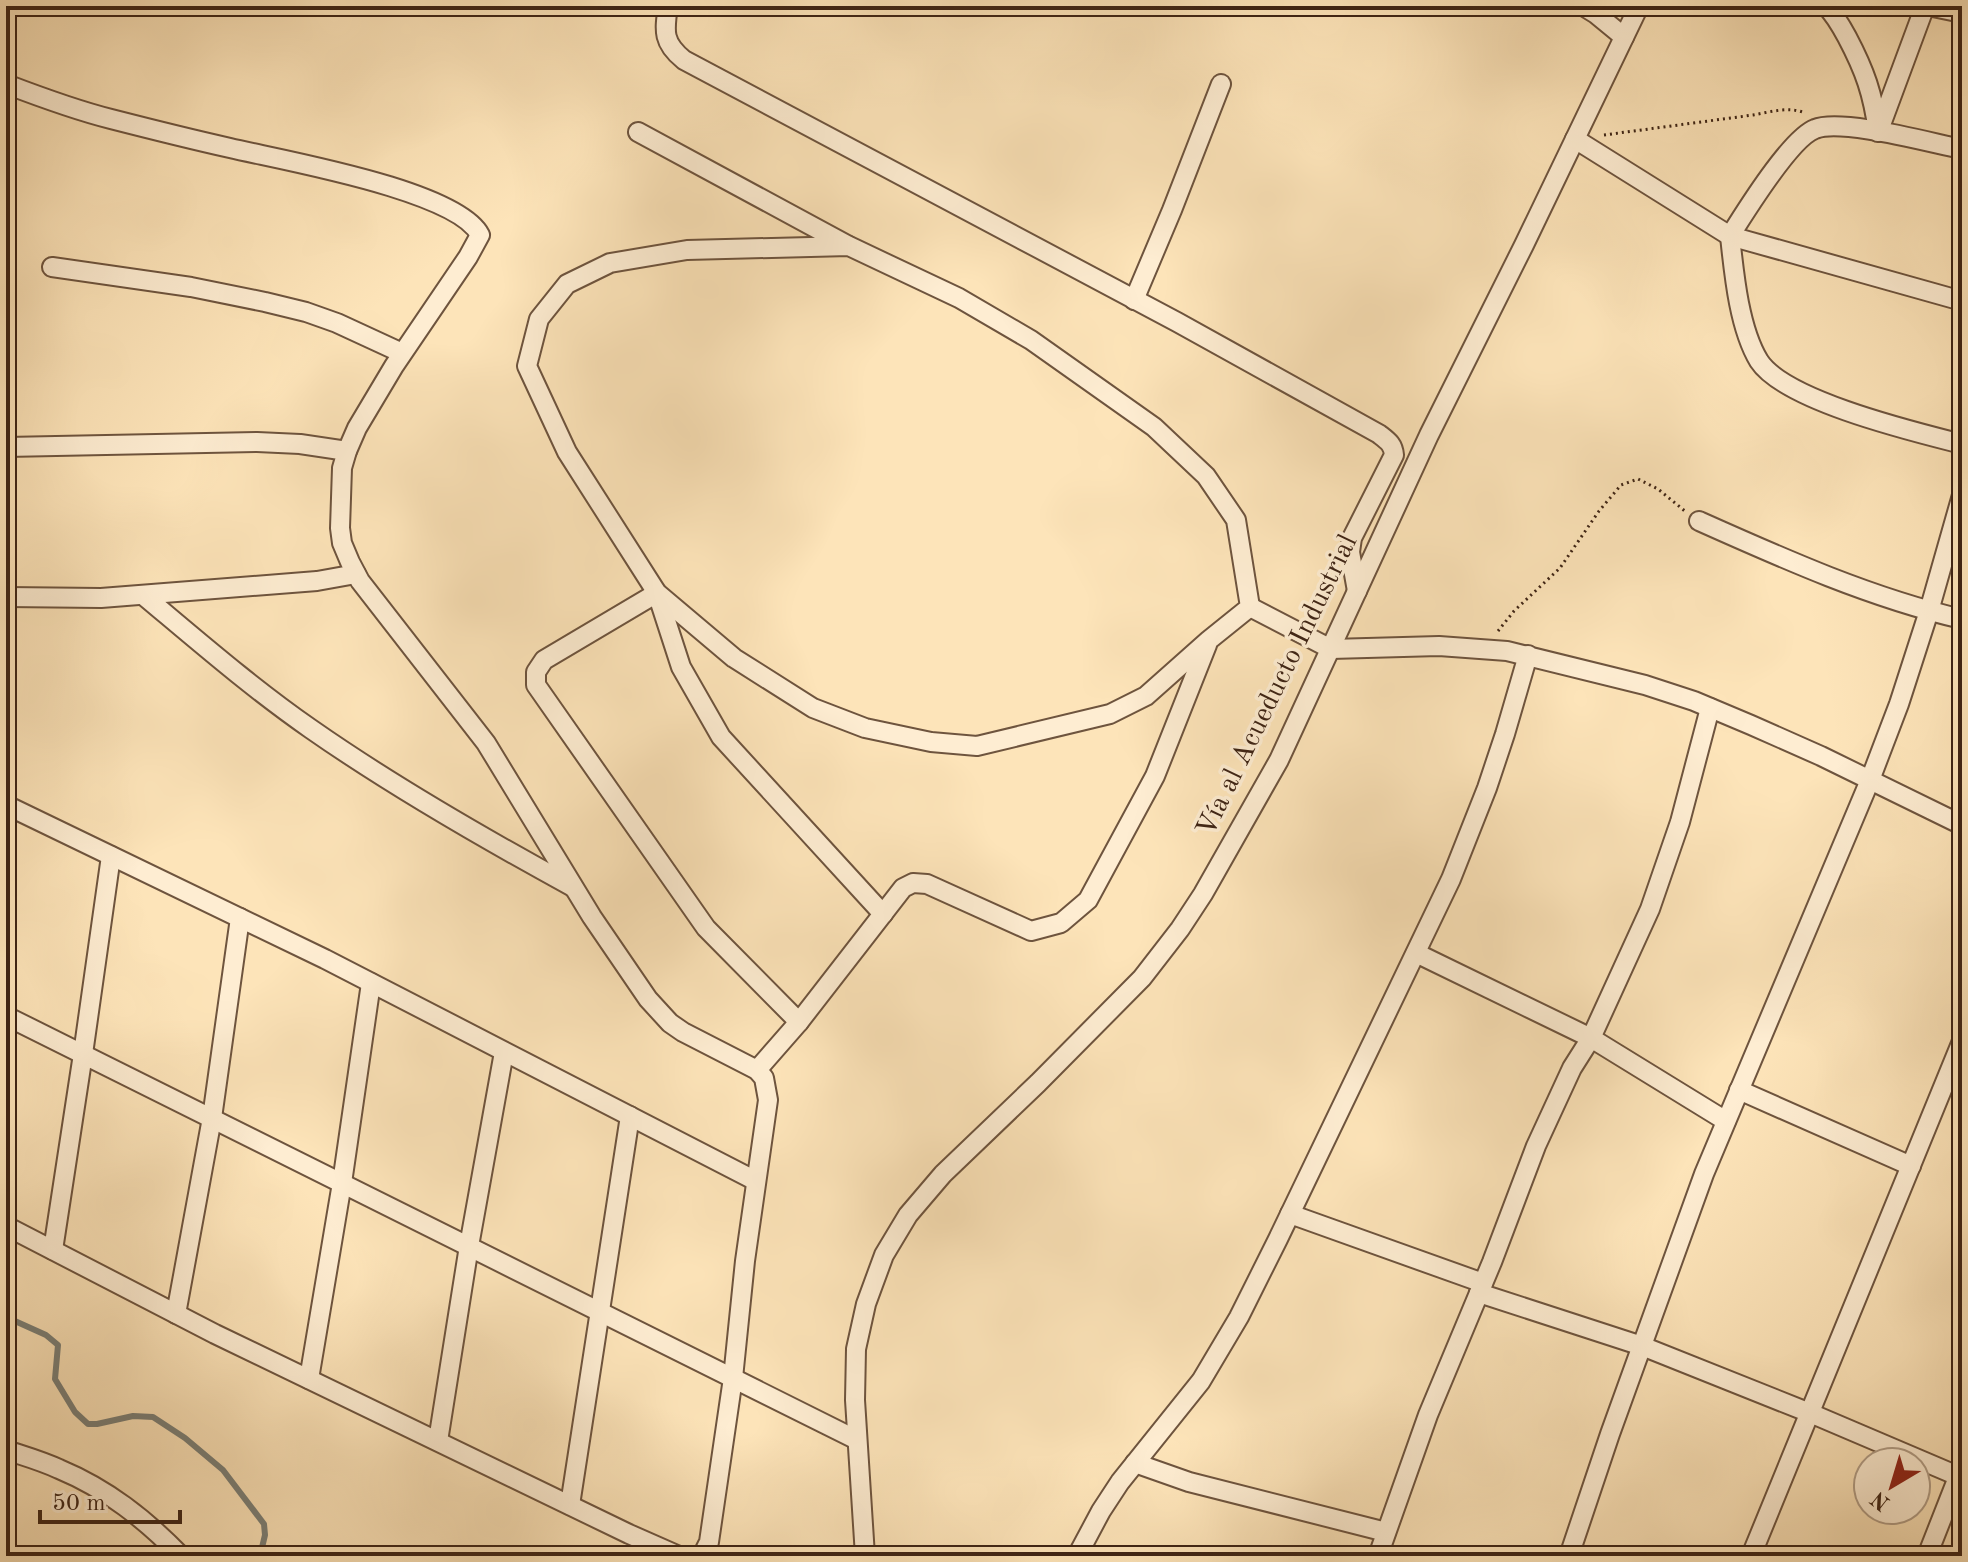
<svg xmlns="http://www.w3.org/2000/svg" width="1968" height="1562" viewBox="0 0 1968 1562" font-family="'Old Standard TT',serif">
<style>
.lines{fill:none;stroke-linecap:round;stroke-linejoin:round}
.stream{stroke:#7a7f77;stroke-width:6}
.street-casing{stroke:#6e543e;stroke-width:22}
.path{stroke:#3e2415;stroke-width:3;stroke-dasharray:2 4;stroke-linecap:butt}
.street{stroke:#feedd2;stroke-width:18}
.labels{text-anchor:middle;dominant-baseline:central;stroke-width:7;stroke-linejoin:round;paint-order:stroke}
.street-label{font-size:28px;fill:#3e2415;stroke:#feedd2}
</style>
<rect width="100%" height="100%" fill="#fde4b9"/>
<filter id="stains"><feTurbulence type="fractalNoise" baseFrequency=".0025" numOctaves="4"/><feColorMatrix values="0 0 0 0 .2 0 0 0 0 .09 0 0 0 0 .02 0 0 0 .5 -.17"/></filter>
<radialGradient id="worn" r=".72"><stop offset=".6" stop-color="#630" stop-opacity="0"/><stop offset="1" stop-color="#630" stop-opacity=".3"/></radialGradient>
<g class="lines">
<polyline class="stream" points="6,1317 46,1335 58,1345 55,1379 75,1412 88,1424 97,1424 133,1416 153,1417 185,1438 223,1470 264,1524 265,1535 260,1556"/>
<defs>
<g id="street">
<path d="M668,6C664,32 663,43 684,60L1177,322L1379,434C1388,441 1393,444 1394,455L1352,538L1350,552L1357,591"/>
<polyline points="1583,6 1596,14 1624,37"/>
<path d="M1826,6C1835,15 1841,26 1847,37C1865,71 1873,94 1878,132"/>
<polyline points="1928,6 1962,13"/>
<path d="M6,84C40,97 75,110 111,119C150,129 190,139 230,148C280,160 457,190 480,235L468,257L394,366L357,428L347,451L342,468L340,528L342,543L350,562L360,581L486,743L592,917L648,999L670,1023L683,1032L757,1070L764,1078L768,1100L745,1261L733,1378L709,1542L702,1556"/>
<polyline points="1879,130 1925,6"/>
<polyline points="638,132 847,245"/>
<polyline points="1575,139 1730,236 1962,301"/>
<path d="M1962,149C1931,143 1841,118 1815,129C1791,138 1745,212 1730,236C1734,274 1739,328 1759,361C1785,401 1915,432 1962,444"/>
<polygon points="849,246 959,298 1031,340 1154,427 1206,476 1236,520 1250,607 1209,640 1146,696 1110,714 977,746 931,742 865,728 813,708 734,658 657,593 567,452 527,366 539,319 567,284 610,263 687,250"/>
<polyline points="52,267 191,287 265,302 306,312 337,323 402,353"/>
<polyline points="1134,300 1172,210 1221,84"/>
<polyline points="6,447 257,442 300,444 347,451"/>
<path d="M1699,521C1784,559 1871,598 1962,619"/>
<path d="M143,595C198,641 252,688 311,729C394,787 483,838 573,887"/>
<polyline points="6,597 101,598 317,581 356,574"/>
<polyline points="1250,607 1331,649 1439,646 1507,651 1645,685 1694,701 1751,725 1821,756 1962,825"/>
<polyline points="6,805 325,959 756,1181"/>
<polyline points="1416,953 1591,1038 1726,1121"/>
<polyline points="6,1016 857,1440"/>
<polyline points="799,1022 706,928 536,685 536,672 544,660 657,593 681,667 721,737 883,914"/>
<polyline points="757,1070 799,1022 903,888 913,883 927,884 1031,931 1061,923 1088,900 1155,776 1207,645"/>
<polyline points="1739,1090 1911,1166"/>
<polyline points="1290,1214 1483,1283"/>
<polyline points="6,1226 215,1334 629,1534 679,1556"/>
<polyline points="53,1250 83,1054 111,856"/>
<polyline points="1479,1293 1642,1346 1810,1413 1958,1476"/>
<polyline points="176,1314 212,1118 240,918"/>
<polyline points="309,1379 342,1183 371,983"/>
<polyline points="438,1441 469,1246 504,1052"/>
<path d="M6,1450C24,1456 42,1461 59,1469C107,1489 145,1519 181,1556"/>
<polyline points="1135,1463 1189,1482 1386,1532"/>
<polyline points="570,1505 630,1116"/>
<polyline points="865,1556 855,1400 856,1349 866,1304 884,1255 908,1215 943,1174 1038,1083 1142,978 1180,929 1203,894 1279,760 1429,435 1524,245 1639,6"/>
<polyline points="1077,1556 1101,1511 1120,1482 1201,1381 1239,1317 1278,1239 1451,879 1487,788 1505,734 1528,655"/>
<polyline points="1378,1556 1428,1415 1492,1262 1536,1146 1572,1068 1591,1038 1650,909 1680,822 1710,708"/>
<polyline points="1569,1556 1610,1434 1704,1174 1870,780 1899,704 1929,611 1962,495"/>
<polyline points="1751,1556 1962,1041"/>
<polyline points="1927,1556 1962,1467"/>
</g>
</defs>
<use href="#street" class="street-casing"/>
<g class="path">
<path d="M1604,135L1753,115C1770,112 1789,106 1805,113"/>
<polyline points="1498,631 1514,611 1560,568 1599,511 1621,485 1638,479 1658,489 1686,512"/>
</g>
<use href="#street" class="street"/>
</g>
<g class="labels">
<g class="street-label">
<text transform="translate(1278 686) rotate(-64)">Vía al Acueducto Industrial</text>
</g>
</g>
<rect width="1968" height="1562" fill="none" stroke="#fde4b9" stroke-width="32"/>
<rect x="8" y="8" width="1952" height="1546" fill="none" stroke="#3e2415" stroke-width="4"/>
<rect x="16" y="16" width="1936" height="1530" fill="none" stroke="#3e2415" stroke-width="2"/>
<g transform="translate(1892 1486) rotate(218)"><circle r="38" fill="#feedd2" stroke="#b19d86" stroke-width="2"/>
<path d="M0-6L14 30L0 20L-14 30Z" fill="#8f2418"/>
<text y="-12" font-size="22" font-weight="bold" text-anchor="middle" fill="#3e2415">N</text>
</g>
<path d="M40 1510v12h140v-12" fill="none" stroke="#3e2415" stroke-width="4"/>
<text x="52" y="1510" font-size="24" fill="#3e2415" stroke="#feedd2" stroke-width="6" paint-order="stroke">50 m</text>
<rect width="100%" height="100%" filter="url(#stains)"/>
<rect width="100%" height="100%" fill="url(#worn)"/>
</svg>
